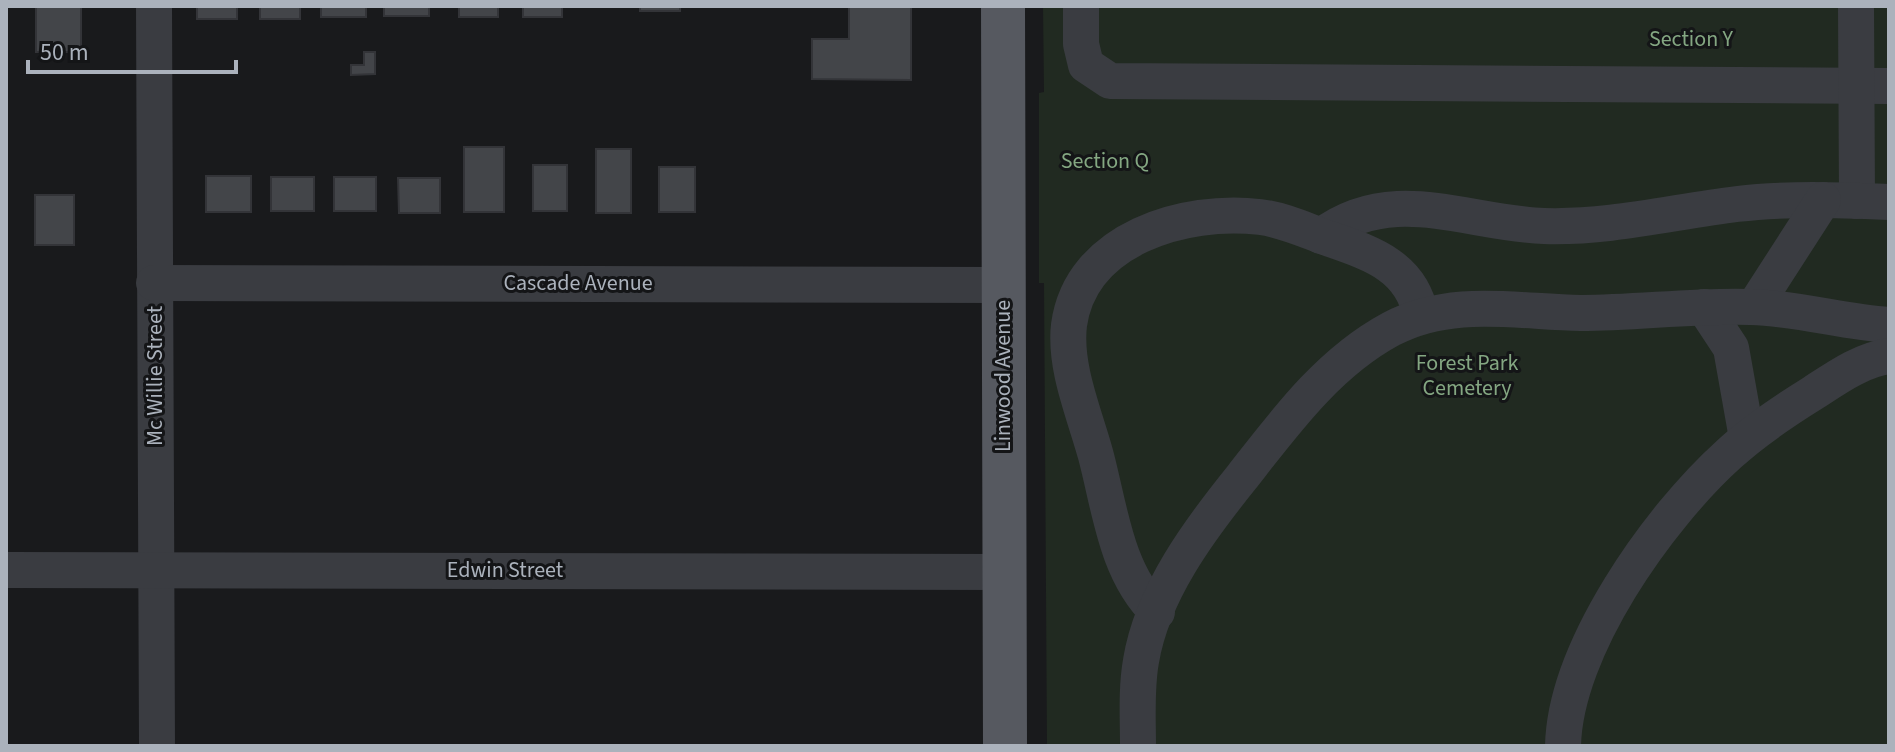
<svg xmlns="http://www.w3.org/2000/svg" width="1895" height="752" viewBox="0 0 1895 752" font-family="'Source Sans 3',sans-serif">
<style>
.green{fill:#212a21}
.building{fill:#434549;stroke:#333438;stroke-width:2}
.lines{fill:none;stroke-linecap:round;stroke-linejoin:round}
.minor{stroke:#3a3c41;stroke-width:36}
.major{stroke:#565960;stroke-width:44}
.labels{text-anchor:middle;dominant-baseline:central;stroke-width:6;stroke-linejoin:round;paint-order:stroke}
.park-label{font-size:22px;fill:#84a782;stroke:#141517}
.street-label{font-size:22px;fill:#abb2bc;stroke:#141517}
</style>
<rect width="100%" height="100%" fill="#191a1c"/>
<polygon class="green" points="1043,6 1889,6 1889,746 1047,746 1044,283 1039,283 1039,93 1044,92"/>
<g class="building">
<rect x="36" y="6" width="45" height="46"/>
<rect x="197" y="6" width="40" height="13"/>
<rect x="260" y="6" width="40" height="13"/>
<rect x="321" y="6" width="45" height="11"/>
<rect x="384" y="6" width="45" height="10"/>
<rect x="459" y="6" width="39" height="11"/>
<rect x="523" y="6" width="39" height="11"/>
<rect x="640" y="6" width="40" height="5"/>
<polygon points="849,6 911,6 911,80 812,79 812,39 849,39"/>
<polygon points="364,52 375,52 375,74 351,75 351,65 364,65"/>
<rect x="464" y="147" width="40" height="65"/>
<rect x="596" y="149" width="35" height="64"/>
<rect x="533" y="165" width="34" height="46"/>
<rect x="659" y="167" width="36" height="45"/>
<rect x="206" y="176" width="45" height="36"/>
<rect x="271" y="177" width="43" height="34"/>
<rect x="334" y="177" width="42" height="34"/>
<polygon points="398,178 440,178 440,213 399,213"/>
<rect x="35" y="195" width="39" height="50"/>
</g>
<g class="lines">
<g class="minor">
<polyline points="154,6 157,746"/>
<polyline points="1081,6 1081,44 1086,65 1110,81 1889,86"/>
<polyline points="1856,6 1857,201"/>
<path d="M1321,236C1392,183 1465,223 1544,226C1610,228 1672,212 1737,204C1787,198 1839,200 1889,202"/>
<polyline points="154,283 1003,285"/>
<polyline points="1704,307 1731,348 1747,438"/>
<polyline points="1754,307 1823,200"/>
<polyline points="6,570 1004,572"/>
<path d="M1157,612C1116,572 1110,509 1096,456C1085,415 1064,368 1069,325C1081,238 1185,208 1260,217C1284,220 1307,231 1330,239C1373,254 1412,267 1421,316"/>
<path d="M1138,746C1138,718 1136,689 1141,661C1152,593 1200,529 1242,477C1285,422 1328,363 1391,329C1452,297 1516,312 1581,313C1638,313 1694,305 1751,307C1797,308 1843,322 1889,325"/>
<path d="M1563,746C1565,649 1658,518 1729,454C1754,431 1784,411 1813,393C1836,378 1861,360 1889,356"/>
</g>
<polyline class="major" points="1003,6 1005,746"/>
</g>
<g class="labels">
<g class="park-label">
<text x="1691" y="39">Section Y</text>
<text x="1105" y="161">Section Q</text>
<text x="1467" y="363">Forest Park<tspan x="1467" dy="25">Cemetery</tspan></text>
</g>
<g class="street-label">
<text x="578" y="283">Cascade Avenue</text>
<text transform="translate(155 376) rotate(-90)">Mc Willie Street</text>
<text transform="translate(1003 376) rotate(-90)">Linwood Avenue</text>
<text x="505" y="570">Edwin Street</text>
</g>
</g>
<rect width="1895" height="752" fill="none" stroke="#abb2bc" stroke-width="16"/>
<path d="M28 60v12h208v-12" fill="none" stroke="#abb2bc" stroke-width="4"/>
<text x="40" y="60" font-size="24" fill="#abb2bc" stroke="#141517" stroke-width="6" paint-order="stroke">50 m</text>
</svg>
